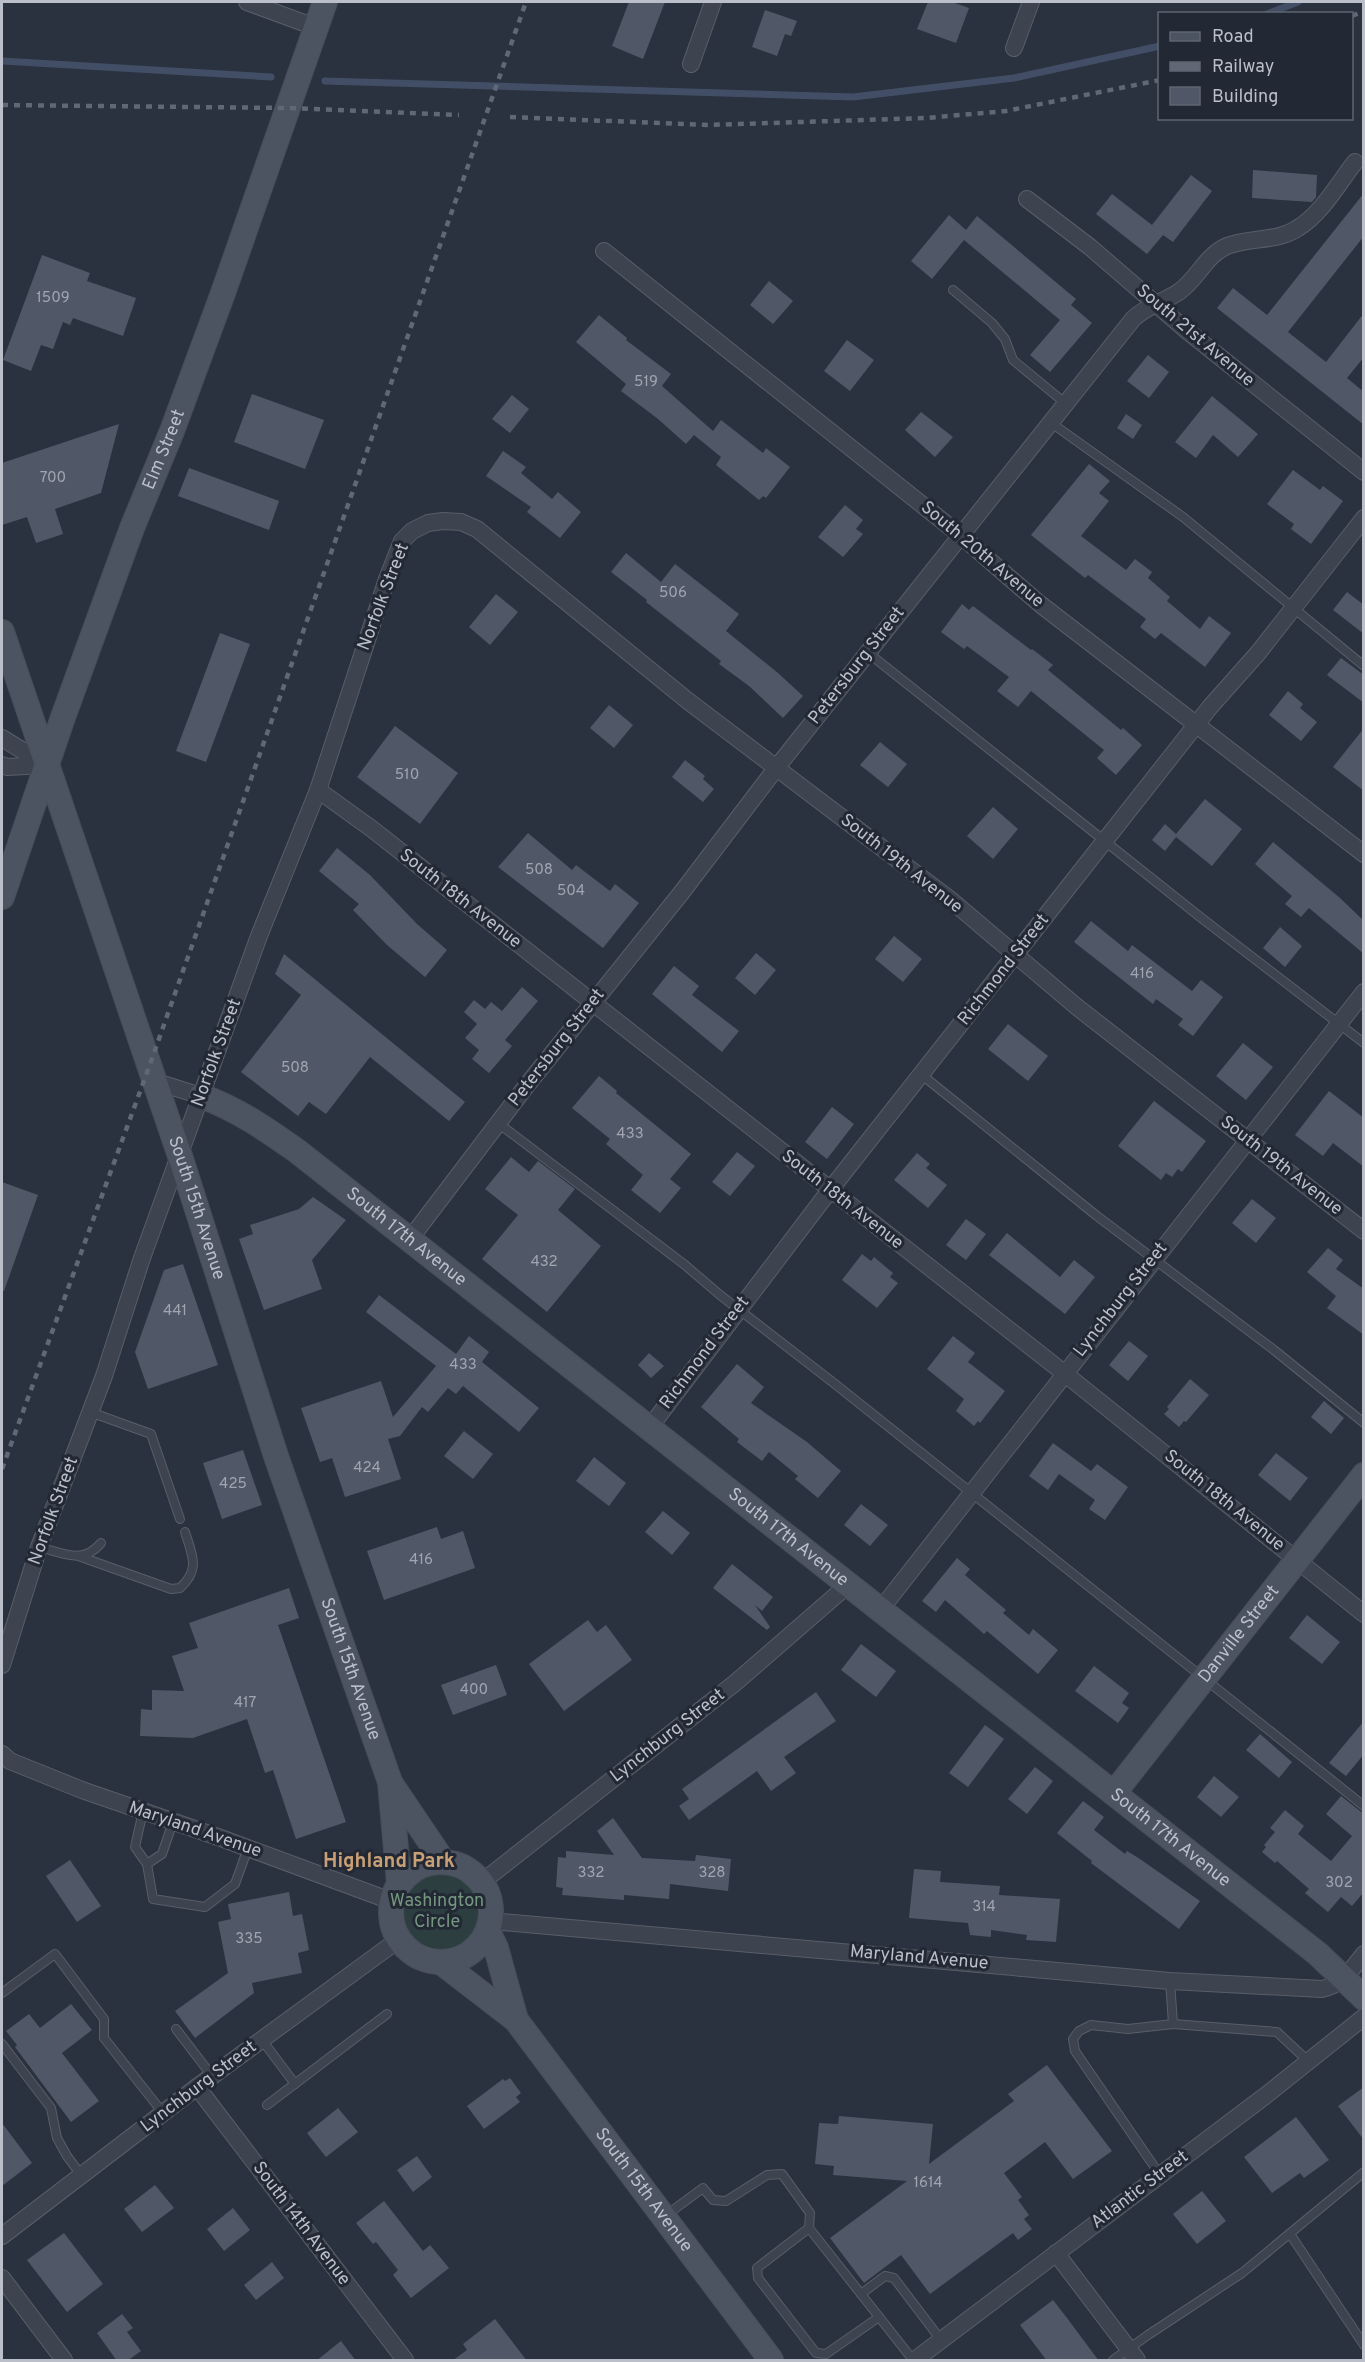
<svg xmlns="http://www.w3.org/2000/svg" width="1365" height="2362" viewBox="0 0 1365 2362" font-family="Overpass,sans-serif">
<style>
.green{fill:#2d3e41}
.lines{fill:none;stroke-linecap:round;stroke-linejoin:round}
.stream{stroke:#424e66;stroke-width:7}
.building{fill:#505867}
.lane-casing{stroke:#585f69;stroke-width:10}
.street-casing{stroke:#585f69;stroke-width:18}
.secondary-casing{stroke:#474d58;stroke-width:26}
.lane{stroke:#3e444f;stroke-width:8}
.street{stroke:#3e444f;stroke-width:16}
.secondary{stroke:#4c5361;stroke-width:24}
.rail{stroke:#606875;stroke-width:4.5;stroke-dasharray:6 6;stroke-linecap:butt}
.labels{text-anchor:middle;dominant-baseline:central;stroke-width:6;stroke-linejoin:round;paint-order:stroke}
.number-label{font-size:15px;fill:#a0a5b0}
.street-label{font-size:18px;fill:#babfc9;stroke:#222934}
.park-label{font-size:18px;fill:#75977f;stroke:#222934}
.neighbourhood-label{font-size:20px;font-weight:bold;fill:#c99f76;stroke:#222934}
</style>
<rect width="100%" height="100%" fill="#2a313f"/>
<circle class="green" cx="437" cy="1912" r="42"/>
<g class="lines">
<g class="stream">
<polyline points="1267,14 1298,2"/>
<polyline points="2,61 271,77"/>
<polyline points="325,81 853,97 1014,78 1160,46"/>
</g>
</g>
<g class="building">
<polygon points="629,2 665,2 643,59 612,46"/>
<polygon points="928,2 952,2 969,8 956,43 917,29"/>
<polygon points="765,10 797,21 791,36 785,34 777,56 752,47"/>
<polygon points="1253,170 1317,175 1316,197 1312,202 1252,198"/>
<polygon points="1191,175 1212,191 1173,242 1163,235 1147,254 1096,214 1112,194 1152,225"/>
<polygon points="1364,193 1364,236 1288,332 1326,362 1364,313 1364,357 1347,378 1364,392 1364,425 1217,308 1233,288 1267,315"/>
<polygon points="949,215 966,230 977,216 1076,299 1071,305 1092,323 1050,372 1030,355 1060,320 964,240 932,279 911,261"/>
<polygon points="42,255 90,273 87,281 136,298 123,336 73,318 70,325 63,322 53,349 41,345 31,371 3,360"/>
<polygon points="769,281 793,301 773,324 750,305"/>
<polygon points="599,315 627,338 626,340 671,374 662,386 713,431 721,420 763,453 766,448 790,467 766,498 763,496 759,500 716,465 721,457 694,435 686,444 658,419 621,391 626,384 576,342"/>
<polygon points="847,340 874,360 850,391 824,371"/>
<polygon points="1148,355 1169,372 1149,398 1127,381"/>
<polygon points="252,394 324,420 305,469 234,442"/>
<polygon points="512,395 529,409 510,433 492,419"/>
<polygon points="1212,396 1258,434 1238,457 1213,435 1196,458 1175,442"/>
<polygon points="921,412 953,437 935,457 905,430"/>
<polygon points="1126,414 1142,425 1133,439 1117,428"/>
<polygon points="119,424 101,493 55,509 63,534 36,543 27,517 2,525 2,463"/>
<polygon points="503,451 526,467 521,473 552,499 558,492 581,512 560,538 527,512 531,507 486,476"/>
<polygon points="1089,464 1110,481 1099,493 1109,501 1081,536 1126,570 1135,559 1152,572 1148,578 1170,597 1167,601 1200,629 1209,616 1231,633 1205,667 1161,633 1155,639 1140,627 1146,619 1088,575 1085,578 1031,535"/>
<polygon points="189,468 279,501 269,530 178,496"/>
<polygon points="1293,470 1320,490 1323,486 1343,501 1311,544 1291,529 1294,524 1267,504"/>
<polygon points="845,505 863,520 856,529 863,534 843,557 818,537"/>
<polygon points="626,553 661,582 675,564 739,614 726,631 778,673 803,696 783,718 749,686 719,664 721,661 646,602 647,600 611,572"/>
<polygon points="1347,592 1364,605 1364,634 1333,610"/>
<polygon points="496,594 518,612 490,645 469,627"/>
<polygon points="962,604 969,610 973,606 1031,650 1032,649 1053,665 1048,670 1121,730 1123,728 1142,745 1116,775 1097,758 1104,750 1031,691 1018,707 997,691 1009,677 967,646 964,649 941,632"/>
<polygon points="220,633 250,644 206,762 176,751"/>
<polygon points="1341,658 1364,675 1364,703 1327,675"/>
<polygon points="1288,691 1303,704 1300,708 1317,722 1301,741 1269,715"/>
<polygon points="609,705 633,725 614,748 590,728"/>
<polygon points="395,726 458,773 420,824 357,777"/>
<polygon points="1364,728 1364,791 1333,767"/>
<polygon points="880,742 907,764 888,787 860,765"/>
<polygon points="685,760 705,776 703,779 714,789 703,802 672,777"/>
<polygon points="1205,799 1242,829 1212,866 1176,837 1165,851 1152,840 1165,824 1176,834"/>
<polygon points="993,807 1018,829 993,859 967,836"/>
<polygon points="528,833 572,870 576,865 610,891 615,884 639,903 603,948 498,867"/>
<polygon points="1273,842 1340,898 1364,921 1364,954 1309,908 1301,917 1285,904 1292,896 1255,864"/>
<polygon points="337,848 370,875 417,924 447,950 425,977 387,945 353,910 359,904 319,871"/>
<polygon points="1091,921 1128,951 1132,945 1192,991 1201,980 1223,997 1193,1036 1178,1025 1183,1019 1156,999 1153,1004 1074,942"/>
<polygon points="1280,927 1302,946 1285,967 1263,948"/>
<polygon points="894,936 922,959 903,982 875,959"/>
<polygon points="756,953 776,970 755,995 735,978"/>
<polygon points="284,954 465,1102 449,1121 370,1057 326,1114 309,1102 298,1116 241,1072 301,995 275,974"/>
<polygon points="674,966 699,986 692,995 739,1031 722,1052 652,994"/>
<polygon points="522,987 538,1001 505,1040 512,1046 489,1073 472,1059 479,1050 465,1038 477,1024 464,1012 474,1000 485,1009 491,1002 502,1011"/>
<polygon points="1008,1024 1048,1056 1028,1081 988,1049"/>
<polygon points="1243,1043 1273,1067 1246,1100 1216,1076"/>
<polygon points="599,1076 617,1091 616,1093 691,1154 670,1179 681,1188 660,1213 631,1190 643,1175 606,1144 610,1139 572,1108"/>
<polygon points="1329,1091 1364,1118 1364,1167 1333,1143 1323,1156 1295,1135"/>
<polygon points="1154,1101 1206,1141 1182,1172 1178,1169 1172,1177 1166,1173 1161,1180 1118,1146"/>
<polygon points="832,1107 854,1124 827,1159 805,1142"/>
<polygon points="737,1152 755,1166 730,1196 712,1182"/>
<polygon points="917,1153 930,1164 926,1168 947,1185 928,1208 894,1180"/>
<polygon points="511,1157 529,1172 538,1161 575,1189 558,1210 601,1246 547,1312 482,1259 518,1215 485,1189"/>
<polygon points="2,1182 38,1195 4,1291 2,1291"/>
<polygon points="313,1197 346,1220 312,1260 322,1289 264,1310 239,1239 253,1234 250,1225 299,1209"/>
<polygon points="1252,1199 1276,1218 1256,1243 1232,1223"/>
<polygon points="966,1219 986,1234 966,1260 946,1245"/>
<polygon points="1007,1233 1060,1277 1074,1260 1095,1277 1065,1314 989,1255"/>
<polygon points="1328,1248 1343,1260 1336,1269 1364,1289 1364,1335 1327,1308 1336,1296 1307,1272"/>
<polygon points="862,1254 871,1261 874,1257 893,1273 890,1277 898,1283 877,1308 842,1280"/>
<polygon points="183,1264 218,1365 148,1389 135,1352 164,1270"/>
<polygon points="379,1295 456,1354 469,1336 489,1352 482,1362 539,1408 519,1432 463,1386 456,1394 448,1388 428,1412 422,1407 400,1436 388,1439 401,1479 345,1497 332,1458 320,1462 301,1408 381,1381 393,1417 436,1366 366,1312"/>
<polygon points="953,1336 975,1353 968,1362 1005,1391 980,1423 978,1421 974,1426 956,1411 964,1399 927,1369"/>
<polygon points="1129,1341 1148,1356 1128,1381 1109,1365"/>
<polygon points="649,1353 664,1366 651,1378 638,1365"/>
<polygon points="737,1364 764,1387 751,1403 807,1442 841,1471 818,1498 795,1479 798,1476 769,1452 762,1461 737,1442 739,1439 701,1407"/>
<polygon points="1190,1379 1209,1395 1186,1422 1184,1421 1179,1427 1164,1414 1169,1409 1167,1407"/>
<polygon points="1324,1401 1344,1418 1331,1434 1311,1417"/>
<polygon points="464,1431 493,1454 473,1479 444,1456"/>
<polygon points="1053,1443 1091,1471 1097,1464 1128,1487 1105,1520 1089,1509 1095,1500 1059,1474 1048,1490 1029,1476"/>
<polygon points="243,1450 262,1505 222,1519 203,1463"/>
<polygon points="1276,1453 1308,1478 1290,1501 1258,1475"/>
<polygon points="594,1457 626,1483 609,1506 576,1481"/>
<polygon points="861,1504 888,1525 870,1546 844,1525"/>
<polygon points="663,1511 690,1533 672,1555 645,1532"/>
<polygon points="437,1527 441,1539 463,1531 475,1568 384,1600 367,1551"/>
<polygon points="957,1558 970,1569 965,1575 1006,1610 1003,1613 1029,1635 1033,1629 1058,1650 1038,1674 987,1631 984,1634 945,1600 936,1612 922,1601"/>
<polygon points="732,1564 773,1597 762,1611 755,1605 770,1627 767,1630 713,1588"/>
<polygon points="289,1588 299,1618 278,1625 346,1822 296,1839 273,1770 265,1773 247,1719 193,1738 140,1736 141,1709 152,1710 152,1690 184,1691 172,1656 198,1648 189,1623"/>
<polygon points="1307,1615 1340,1642 1322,1664 1289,1638"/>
<polygon points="588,1620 597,1632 606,1625 632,1660 564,1711 529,1664"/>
<polygon points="861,1644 896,1671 876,1697 841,1670"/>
<polygon points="496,1665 507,1695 453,1715 441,1685"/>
<polygon points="1094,1666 1129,1693 1122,1703 1129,1708 1118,1723 1075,1691"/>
<polygon points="816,1692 836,1721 784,1757 796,1773 771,1791 757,1771 689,1820 679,1806 689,1799 682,1789"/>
<polygon points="1364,1721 1364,1754 1346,1776 1329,1763"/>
<polygon points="985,1725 1004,1739 968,1787 949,1773"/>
<polygon points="1260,1734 1292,1762 1279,1778 1246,1750"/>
<polygon points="1035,1767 1053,1781 1027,1814 1008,1799"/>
<polygon points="1214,1776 1239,1797 1221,1817 1197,1797"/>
<polygon points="1341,1796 1364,1814 1364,1892 1352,1906 1341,1897 1328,1912 1305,1893 1309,1889 1277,1861 1275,1863 1262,1852 1266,1847 1264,1845 1275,1832 1270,1828 1285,1810 1304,1826 1298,1834 1331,1861 1352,1836 1326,1814"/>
<polygon points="1083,1801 1104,1817 1094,1830 1125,1854 1127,1851 1140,1859 1200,1901 1179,1929 1091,1863 1092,1861 1057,1833"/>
<polygon points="613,1818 642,1858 695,1861 696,1855 731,1859 728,1891 670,1884 669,1899 624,1895 624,1900 562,1895 563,1888 556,1887 558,1857 566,1858 566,1851 614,1855 597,1831"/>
<polygon points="70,1860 101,1906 77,1922 46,1876"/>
<polygon points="914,1869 941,1871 940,1882 1000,1886 999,1895 1060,1899 1056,1942 1026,1940 1027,1935 991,1930 991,1937 970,1935 968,1923 909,1918"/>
<polygon points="289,1892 293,1916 302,1914 309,1950 298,1953 302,1973 252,1983 254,1993 195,2038 175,2011 228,1973 218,1922 231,1919 228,1904"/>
<polygon points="71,2004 92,2030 62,2053 99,2101 71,2122 15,2047 17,2045 6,2031 29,2014 40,2028"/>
<polygon points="1047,2065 1112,2151 1073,2179 1045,2142 1004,2173 1022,2197 1018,2200 1029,2215 1024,2219 1032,2229 1018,2240 1013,2233 930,2294 901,2255 864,2283 830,2238 907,2181 833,2175 834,2166 815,2164 819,2123 838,2124 839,2116 933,2124 929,2164 1014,2101 1008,2094"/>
<polygon points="510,2078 521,2093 516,2097 520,2102 484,2129 467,2106 503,2079 505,2081"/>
<polygon points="1364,2087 1364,2140 1338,2106"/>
<polygon points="338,2108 358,2132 326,2157 307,2133"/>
<polygon points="1296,2117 1329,2160 1304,2178 1300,2173 1272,2193 1244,2157"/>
<polygon points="2,2123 32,2163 2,2186"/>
<polygon points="417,2156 432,2177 413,2192 397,2170"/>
<polygon points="155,2185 174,2208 142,2232 124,2209"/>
<polygon points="1202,2191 1226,2221 1197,2244 1173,2214"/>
<polygon points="384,2201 423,2251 430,2245 449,2268 411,2298 393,2275 398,2270 376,2242 373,2244 356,2223"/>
<polygon points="233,2208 250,2230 224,2251 207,2229"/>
<polygon points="64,2233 103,2284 67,2312 27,2260"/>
<polygon points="272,2262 284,2278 256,2300 244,2285"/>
<polygon points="1053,2300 1067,2318 1099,2361 1047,2361 1020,2325"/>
<polygon points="122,2314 133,2328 127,2332 141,2351 127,2361 117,2361 97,2333"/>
<polygon points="495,2319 527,2361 452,2361 467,2350 463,2344"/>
<polygon points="341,2341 356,2361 316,2361"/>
</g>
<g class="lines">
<defs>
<g id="lane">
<polyline points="953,290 992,323 1005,339 1013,360 1065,403"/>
<polyline points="1050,422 1183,517 1364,666"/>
<polyline points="867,652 1204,920 1364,1043"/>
<polyline points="922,1075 1097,1216 1274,1350 1364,1423"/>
<polyline points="498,1123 685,1265 720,1295 835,1384 1364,1806"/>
<polyline points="90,1412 151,1434 180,1519"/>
<path d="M39,1547C63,1553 83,1565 101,1543"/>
<path d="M81,1557L171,1589L180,1588C201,1569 192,1555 185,1532"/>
<polyline points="143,1811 135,1847 147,1864"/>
<polyline points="173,1822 162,1854 147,1864 153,1899 205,1907 235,1884 248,1848"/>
<polyline points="1170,1981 1173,2024"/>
<polyline points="2,1993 55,1954 104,2019 104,2038 163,2113"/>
<polyline points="176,2029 212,2076"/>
<polyline points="262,2040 295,2084"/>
<polyline points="2,2044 51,2108 57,2138 67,2156 81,2175"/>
<polyline points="267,2105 387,2014"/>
<polyline points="1160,2175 1075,2051 1073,2039 1079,2031 1091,2025 1128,2029 1173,2024 1277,2032 1308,2061"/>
<polyline points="665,2216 703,2188 713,2200 726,2201 767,2175 782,2174 810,2213 809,2228 913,2360"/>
<polyline points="809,2228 757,2268 758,2278 816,2353 826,2354 879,2317"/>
<polyline points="1290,2234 1364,2345"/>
<polyline points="861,2294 885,2276 894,2278 941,2340"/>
<polyline points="1113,2360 1148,2335 1242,2273 1364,2172"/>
</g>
<g id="street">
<polyline points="247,2 315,27"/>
<polyline points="1014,48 1031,2"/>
<polyline points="691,64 713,2"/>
<polyline points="1027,199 1090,247 1186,330 1364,472"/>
<polyline points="604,251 960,535 1040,604 1364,854"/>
<polyline points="2,738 46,765"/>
<polyline points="2,765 7,767 46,765"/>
<polyline points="318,790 372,829 1064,1373 1364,1614"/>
<polyline points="154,1081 201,1096"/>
<path d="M410,1239L527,1085L682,892L777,767L1133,319C1147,305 1165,302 1180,291C1198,278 1206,255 1227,246C1250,237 1277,242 1298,228C1322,213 1338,184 1355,162"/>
<polyline points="650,1427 830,1190 1210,707 1258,653 1364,518"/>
<polyline points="881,1609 1364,992"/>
<polyline points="2,1665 39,1547 104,1376 142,1258 259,936 318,790 387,579 402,541 412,531 428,523 443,521 461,522 477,529 688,701 952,901 1077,1007 1364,1231"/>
<polyline points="2,1754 10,1761 82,1790 218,1837 391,1901"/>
<polyline points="482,1882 735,1683 849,1584"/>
<path d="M491,1921L1170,1981L1322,1989C1342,1985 1351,1970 1364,1954"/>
<polyline points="197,2087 405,2360"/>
<polyline points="2,2236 197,2087 398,1940"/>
<polyline points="1056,2253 1137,2360"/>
<polyline points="2,2278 64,2360"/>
<polyline points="915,2360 1265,2096 1364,2017"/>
</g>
<g id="secondary">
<path id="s1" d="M2,632L180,1156L276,1456L390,1782L399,1883"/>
<path id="s2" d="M2,897L62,720L132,528L172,431L223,293L325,2"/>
<path id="s3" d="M201,1096C237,1109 266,1129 297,1151L1318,1954L1364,1998"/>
<polyline points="391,1784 443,1861"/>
<path id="s4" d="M1114,1793L1364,1475"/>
<circle cx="441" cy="1912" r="50"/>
<polyline points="488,1931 496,1948 516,2020"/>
<path id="s5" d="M442,1963L516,2020L771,2360"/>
</g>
</defs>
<use href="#lane" class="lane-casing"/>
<use href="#street" class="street-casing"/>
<use href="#secondary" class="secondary-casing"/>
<use href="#lane" class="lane"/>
<use href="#street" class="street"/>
<use href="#secondary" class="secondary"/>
<g class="rail">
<polyline points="1352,16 1364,11"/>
<polyline points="2,105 287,108 459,115"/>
<polyline points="510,117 708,125 926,118 1006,111 1160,80"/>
<polyline points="2,1469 149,1067 526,2"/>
</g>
</g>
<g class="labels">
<g class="number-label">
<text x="53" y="298">1509</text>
<text x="646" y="382">519</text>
<text x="53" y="478">700</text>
<text x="673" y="593">506</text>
<text x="407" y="775">510</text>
<text x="539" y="870">508</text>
<text x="571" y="891">504</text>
<text x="1142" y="974">416</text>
<text x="295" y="1068">508</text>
<text x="630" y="1134">433</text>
<text x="544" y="1262">432</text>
<text x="175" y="1311">441</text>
<text x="463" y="1365">433</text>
<text x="367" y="1468">424</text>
<text x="233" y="1484">425</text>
<text x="421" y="1560">416</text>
<text x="474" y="1690">400</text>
<text x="245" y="1703">417</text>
<text x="591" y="1873">332</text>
<text x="712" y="1873">328</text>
<text x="1339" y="1883">302</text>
<text x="984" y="1907">314</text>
<text x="249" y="1939">335</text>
<text x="928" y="2183">1614</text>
</g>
<g class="street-label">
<text transform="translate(1195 336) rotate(40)">South 21st Avenue</text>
<text stroke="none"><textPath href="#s2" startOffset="476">Elm Street</textPath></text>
<text transform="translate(982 555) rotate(40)">South 20th Avenue</text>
<text transform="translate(384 597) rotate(-69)">Norfolk Street</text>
<text transform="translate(857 666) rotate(-52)">Petersburg Street</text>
<text transform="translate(901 864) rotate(38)">South 19th Avenue</text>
<text transform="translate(460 899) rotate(38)">South 18th Avenue</text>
<text transform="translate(1004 970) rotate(-52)">Richmond Street</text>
<text transform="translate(557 1048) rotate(-52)">Petersburg Street</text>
<text transform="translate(217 1053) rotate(-70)">Norfolk Street</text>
<text transform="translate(1281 1166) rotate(38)">South 19th Avenue</text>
<text transform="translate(842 1200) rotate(38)">South 18th Avenue</text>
<text stroke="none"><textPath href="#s1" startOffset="608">South 15th Avenue</textPath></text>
<text stroke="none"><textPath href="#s3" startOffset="250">South 17th Avenue</textPath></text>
<text transform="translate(1121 1300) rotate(-52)">Lynchburg Street</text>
<text transform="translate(705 1353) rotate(-53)">Richmond Street</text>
<text transform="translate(1224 1501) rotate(39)">South 18th Avenue</text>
<text transform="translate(54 1511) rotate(-70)">Norfolk Street</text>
<text stroke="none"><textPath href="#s3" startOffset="736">South 17th Avenue</textPath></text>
<text stroke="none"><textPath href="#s4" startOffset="202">Danville Street</textPath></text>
<text stroke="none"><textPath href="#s1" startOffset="1094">South 15th Avenue</textPath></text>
<text transform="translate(668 1736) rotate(-38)">Lynchburg Street</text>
<text transform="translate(195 1830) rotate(19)">Maryland Avenue</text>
<text stroke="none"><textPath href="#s3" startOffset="1222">South 17th Avenue</textPath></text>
<text transform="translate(919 1958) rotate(5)">Maryland Avenue</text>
<text transform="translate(199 2087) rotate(-37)">Lynchburg Street</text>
<text stroke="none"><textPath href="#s5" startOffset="306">South 15th Avenue</textPath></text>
<text transform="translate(1140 2190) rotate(-37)">Atlantic Street</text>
<text transform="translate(301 2224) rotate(53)">South 14th Avenue</text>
</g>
<g class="park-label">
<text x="437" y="1901">Washington<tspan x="437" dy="21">Circle</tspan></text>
</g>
<g class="neighbourhood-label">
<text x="389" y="1862">Highland Park</text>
</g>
</g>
<rect width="1365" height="2362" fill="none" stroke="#babfc9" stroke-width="6"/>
<rect x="1158" y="12" width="195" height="108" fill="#222934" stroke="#5f6570" stroke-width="1.5"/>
<rect x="1170" y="32" width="30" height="9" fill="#4c5361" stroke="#5f6570" stroke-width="1.5"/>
<text x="1212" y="42" font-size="18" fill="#babfc9">Road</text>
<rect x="1170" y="62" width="30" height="9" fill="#606875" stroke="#5f6570" stroke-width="1.5"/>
<text x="1212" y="72" font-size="18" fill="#babfc9">Railway</text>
<rect x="1170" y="87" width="30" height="18" fill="#505867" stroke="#5f6570" stroke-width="1.5"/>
<text x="1212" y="102" font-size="18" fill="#babfc9">Building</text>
</svg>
